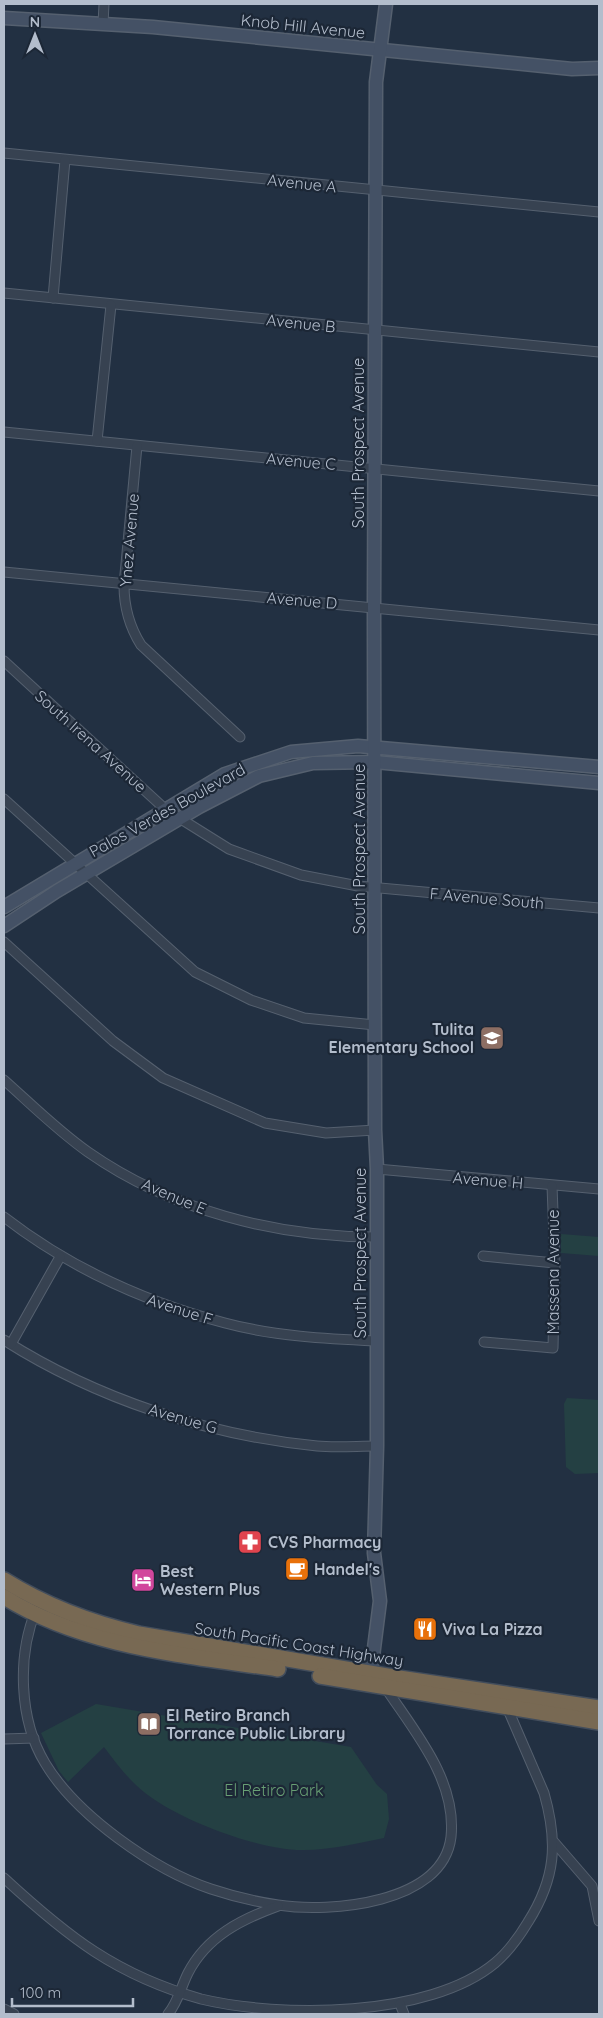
<svg xmlns="http://www.w3.org/2000/svg" width="603" height="2018" viewBox="0 0 603 2018" font-family="Quicksand,sans-serif">
<style>
.green{fill:#244043}
.lines{fill:none;stroke-linecap:round;stroke-linejoin:round}
.street-casing{stroke:#55606f;stroke-width:11}
.secondary-casing{stroke:#55606f;stroke-width:15}
.highway-casing{stroke:#424d5c;stroke-width:18}
.street{stroke:#374251;stroke-width:9}
.secondary{stroke:#445165;stroke-width:12}
.highway{stroke:#786953;stroke-width:15}
.labels{text-anchor:middle;dominant-baseline:central;stroke-width:4.5;stroke-linejoin:round;paint-order:stroke}
.street-label{font-size:16px;fill:#b3bdcc;stroke:#1c2736}
.poi-label{font-size:16px;font-weight:bold;fill:#b3bdcc;stroke:#1c2736;text-anchor:start}
.park-label{font-size:16px;fill:#689f74;stroke:#1c2736}
</style>
<rect width="100%" height="100%" fill="#223042"/>
<g class="green">
<polygon points="561,1234 599,1237 599,1256 561,1253"/>
<polygon points="567,1398 599,1400 599,1473 575,1474 566,1467 564,1404"/>
<path d="M96,1704L351,1747L377,1785L387,1794L389,1819L384,1838C358,1843 331,1850 304,1850C259,1851 168,1817 136,1785C124,1774 114,1760 104,1747L68,1782L59,1771L41,1733Z"/>
</g>
<g class="lines">
<defs>
<g id="street">
<polyline points="103,24 104,4"/>
<polyline points="4,153 599,212"/>
<polyline points="4,293 599,352"/>
<polyline points="53,298 65,160"/>
<polyline points="4,432 599,491"/>
<polyline points="97,441 111,305"/>
<path d="M137,446L124,585C124,607 129,626 141,645L240,737"/>
<polyline points="4,572 599,630"/>
<polyline points="4,661 165,809 229,849 301,875 358,886 599,908"/>
<polyline points="4,799 195,972 251,1000 304,1018 375,1025"/>
<polyline points="4,942 113,1041 163,1078 265,1123 326,1133 375,1130"/>
<path d="M4,1080C31,1104 58,1131 88,1152C171,1210 275,1237 376,1237"/>
<polyline points="377,1169 599,1189"/>
<path d="M4,1217C70,1268 145,1302 225,1323C273,1336 327,1339 376,1341"/>
<polyline points="483,1256 555,1263"/>
<path d="M4,1340C97,1399 207,1435 317,1446C336,1448 357,1446 377,1446"/>
<polyline points="484,1342 553,1348 555,1263 552,1186"/>
<polyline points="11,1344 60,1257"/>
<path d="M36,1610C17,1656 19,1720 45,1763C76,1815 154,1870 211,1889C232,1896 257,1902 278,1905C330,1913 443,1904 451,1837C457,1780 414,1731 385,1687"/>
<polyline points="4,1739 34,1738"/>
<polyline points="554,1842 592,1886 599,1921"/>
<path d="M4,1878C68,1937 116,1975 201,1999C280,2018 429,2018 495,1963C508,1952 519,1937 528,1922C556,1878 558,1842 544,1793L506,1705"/>
<polyline points="400,2004 404,2014"/>
<polyline points="4,2009 14,2014"/>
<path d="M168,2014C178,2002 181,1987 188,1973C207,1936 242,1919 278,1906"/>
</g>
<g id="secondary">
<polyline points="4,18 153,27 572,69 599,68"/>
<polyline points="4,907 225,774 291,752 358,746 599,767"/>
<polyline points="4,926 57,891 199,807 259,776 313,763 375,762 599,783"/>
<polyline points="378,1679 371,1672 380,1601 374,1553 377,1446 377,1169 375,1130 374,607 376,82 386,4"/>
</g>
<g id="highway">
<path d="M4,1580C46,1606 91,1623 139,1634L399,1678L599,1708"/>
<path d="M4,1597C86,1648 185,1655 278,1669"/>
<polyline points="320,1676 599,1722"/>
</g>
</defs>
<use href="#street" class="street-casing"/>
<use href="#secondary" class="secondary-casing"/>
<use href="#highway" class="highway-casing"/>
<use href="#street" class="street"/>
<use href="#secondary" class="secondary"/>
<use href="#highway" class="highway"/>
</g>
<defs>
<symbol id="school-square" viewBox="-11 -11 22 22"><rect x="-9" y="-9" width="18" height="18" rx="4" fill="#8d6e63" stroke="#1c2736"/><path d="M0-5L7-2L0 1L-7-2ZM-4 1L0 2.5L4 1V4Q0 6-4 4Z" fill="#fff"/></symbol>
<symbol id="pharmacy-square" viewBox="-11 -11 22 22"><rect x="-9" y="-9" width="18" height="18" rx="4" fill="#e0444e" stroke="#1c2736"/><path d="M-2-6h4v4h4v4h-4v4h-4v-4h-4v-4h4Z" fill="#fff"/></symbol>
<symbol id="cafe-square" viewBox="-11 -11 22 22"><rect x="-9" y="-9" width="18" height="18" rx="4" fill="#e8710a" stroke="#1c2736"/><path d="M-5.5-4.5H6V0H3Q3 3.5 0 3.5H-2.5Q-5.5 3.5-5.5 0ZM3-3.2v2h1.7v-2ZM-6 4.5H4V6H-6Z" fill="#fff"/></symbol>
<symbol id="hotel-square" viewBox="-11 -11 22 22"><rect x="-9" y="-9" width="18" height="18" rx="4" fill="#d1479c" stroke="#1c2736"/><path d="M-6-4.5h1.5V1H6V5H4.5V3h-9V5H-6ZM-4 0a1.8 1.8 0 1 1 3.6 0ZM.5 0V-2.5h3Q6-2.5 6 0Z" fill="#fff"/></symbol>
<symbol id="restaurant-square" viewBox="-11 -11 22 22"><rect x="-9" y="-9" width="18" height="18" rx="4" fill="#e8710a" stroke="#1c2736"/><path d="M-5-6h1v4h1v-4h1v4h1v-4h1v5L-1.5 .5V6h-2V.5L-5-1ZM5-6V6H3V1.5H1.5Q1.5-4 5-6Z" fill="#fff"/></symbol>
<symbol id="library-square" viewBox="-11 -11 22 22"><rect x="-9" y="-9" width="18" height="18" rx="4" fill="#8d6e63" stroke="#1c2736"/><path d="M-6-4Q-3-5.5-.7-3.5V5Q-3 3-6 4ZM6-4Q3-5.5 .7-3.5V5Q3 3 6 4Z" fill="#fff"/></symbol>
</defs>
<g fill-rule="evenodd">
<use href="#school-square" x="478" y="1024" width="28" height="28"/>
<use href="#pharmacy-square" x="236" y="1528" width="28" height="28"/>
<use href="#cafe-square" x="283" y="1555" width="28" height="28"/>
<use href="#hotel-square" x="129" y="1566" width="28" height="28"/>
<use href="#restaurant-square" x="411" y="1615" width="28" height="28"/>
<use href="#library-square" x="135" y="1710" width="28" height="28"/>
</g>
<g class="labels">
<g class="street-label">
<text transform="translate(303 26) rotate(6)">Knob Hill Avenue</text>
<text transform="translate(302 183) rotate(6)">Avenue A</text>
<text transform="translate(301 323) rotate(6)">Avenue B</text>
<text transform="translate(358 443) rotate(-90)">South Prospect Avenue</text>
<text transform="translate(301 461) rotate(5)">Avenue C</text>
<text transform="translate(129 540) rotate(-85)">Ynez Avenue</text>
<text transform="translate(302 600) rotate(5)">Avenue D</text>
<text transform="translate(91 741) rotate(42)">South Irena Avenue</text>
<text transform="translate(167 810) rotate(-29)">Palos Verdes Boulevard</text>
<text transform="translate(359 849) rotate(-90)">South Prospect Avenue</text>
<text transform="translate(487 898) rotate(5)">F Avenue South</text>
<text transform="translate(488 1180) rotate(5)">Avenue H</text>
<text transform="translate(174 1196) rotate(23)">Avenue E</text>
<text transform="translate(360 1253) rotate(-90)">South Prospect Avenue</text>
<text transform="translate(553 1272) rotate(-90)">Massena Avenue</text>
<text transform="translate(180 1309) rotate(18)">Avenue F</text>
<text transform="translate(183 1418) rotate(16)">Avenue G</text>
<text transform="translate(299 1644) rotate(9)">South Pacific Coast Highway</text>
</g>
<g class="poi-label">
<text x="474" y="1029" text-anchor="end">Tulita<tspan x="474" dy="18">Elementary School</tspan></text>
<text x="268" y="1542">CVS Pharmacy</text>
<text x="314" y="1569">Handel's</text>
<text x="160" y="1571">Best<tspan x="160" dy="18">Western Plus</tspan></text>
<text x="442" y="1629">Viva La Pizza</text>
<text x="166" y="1715">El Retiro Branch<tspan x="166" dy="18">Torrance Public Library</tspan></text>
</g>
<g class="park-label">
<text x="274" y="1790">El Retiro Park</text>
</g>
</g>
<rect width="603" height="2018" fill="none" stroke="#b3bdcc" stroke-width="10"/>
<g transform="translate(35 35)" stroke="#1c2736" stroke-width="4" paint-order="stroke">
<path d="M0-4L9 19L0 12L-9 19Z" fill="#b3bdcc"/>
<text y="-8" font-size="14" font-weight="bold" text-anchor="middle" fill="#b3bdcc">N</text>
</g>
<path d="M12 1998v8h121v-8" fill="none" stroke="#b3bdcc" stroke-width="2.5"/>
<text x="20" y="1998" font-size="15" fill="#b3bdcc" stroke="#1c2736" stroke-width="4" paint-order="stroke">100 m</text>
</svg>
